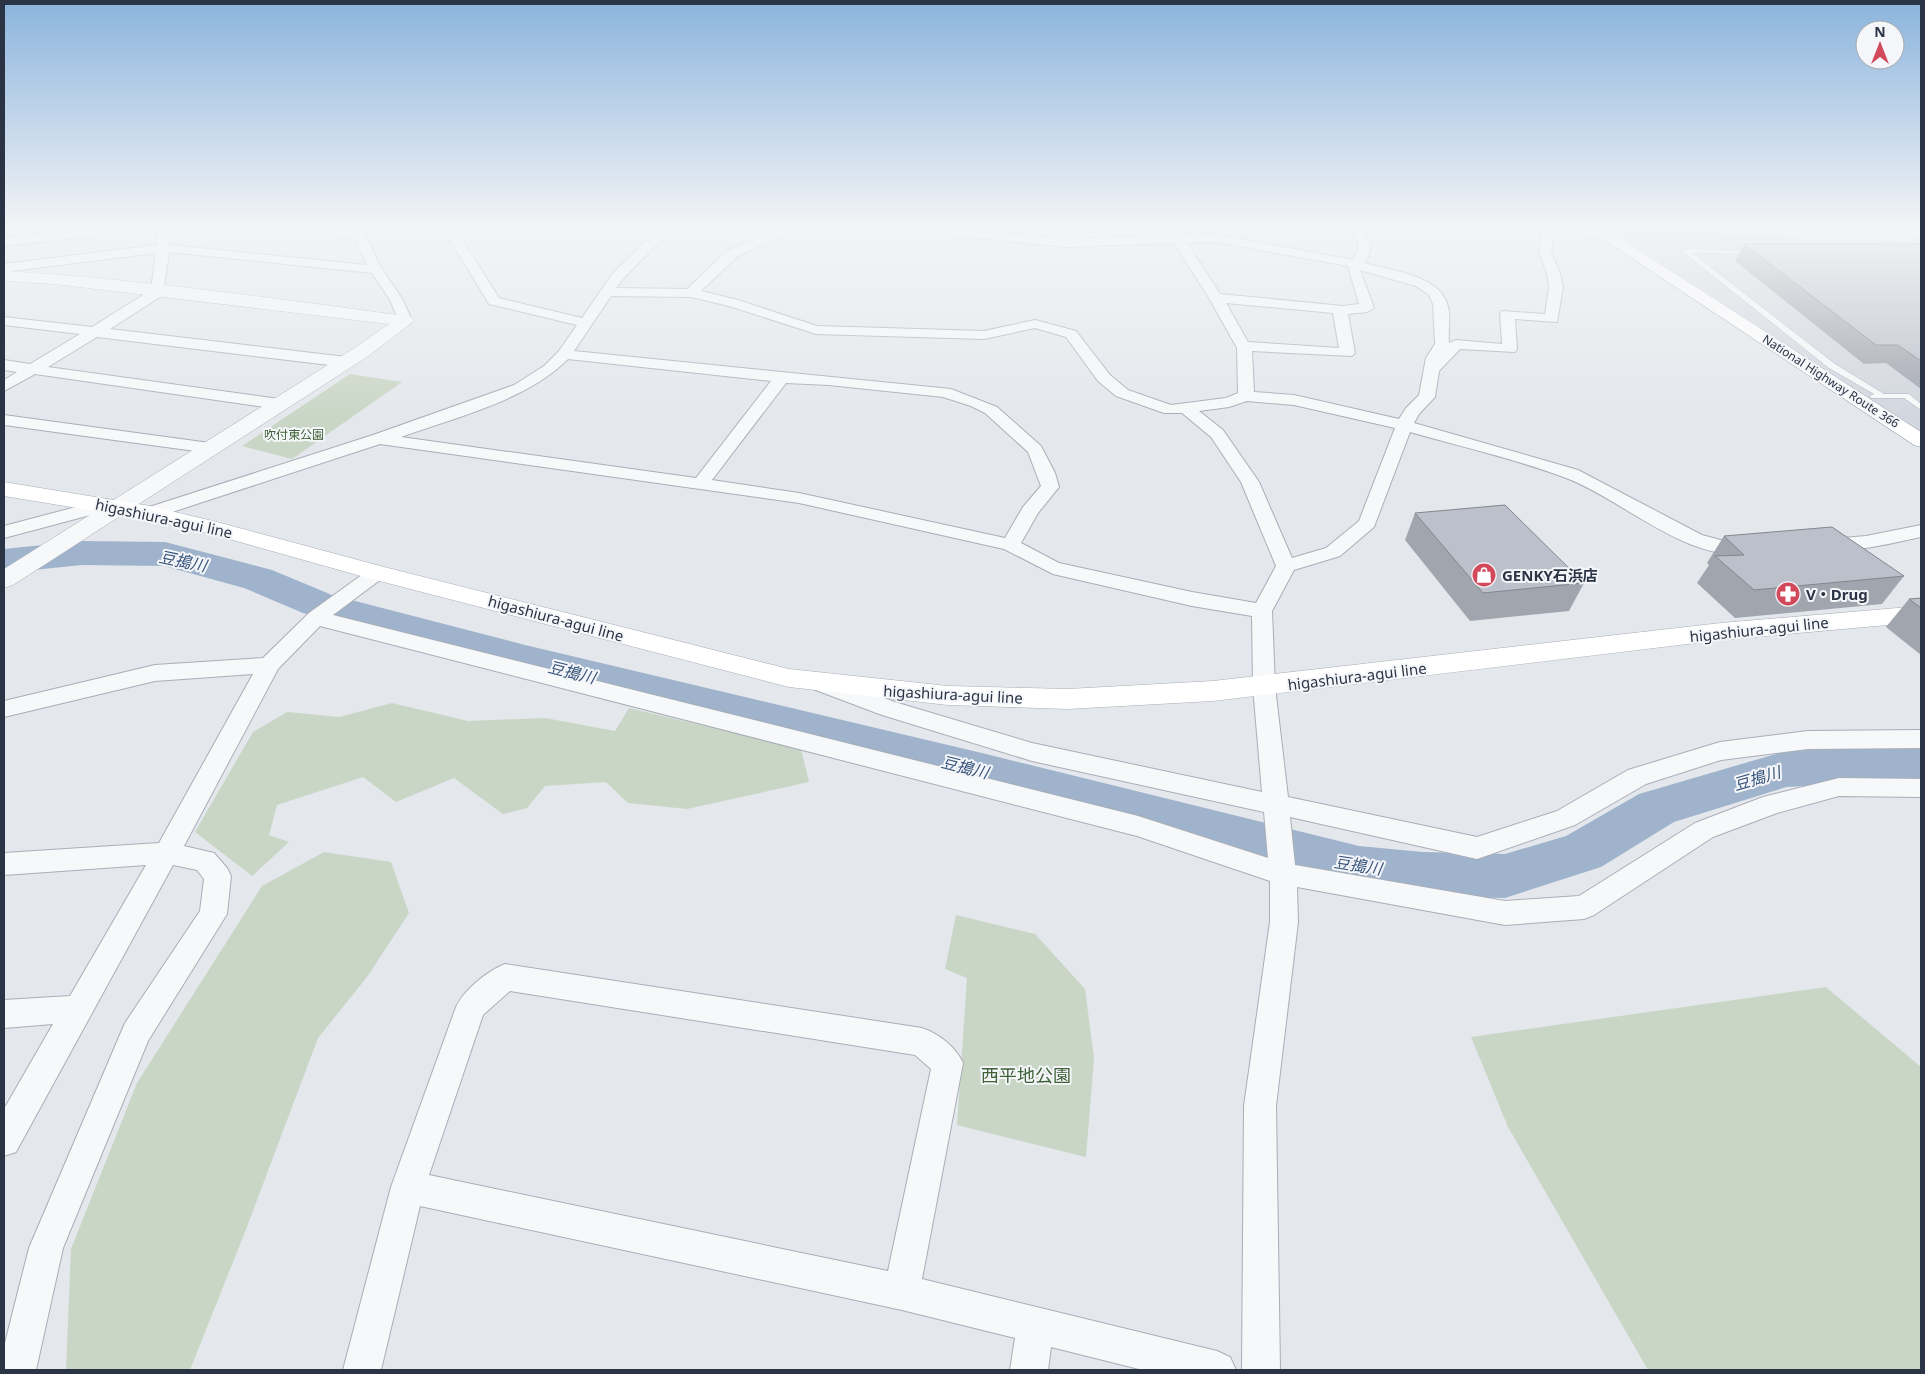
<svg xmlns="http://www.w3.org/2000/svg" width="1925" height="1374" viewBox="0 0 1925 1374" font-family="'Noto Sans','Noto Sans JP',sans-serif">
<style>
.built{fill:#d2d6de}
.green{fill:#c9d6c5}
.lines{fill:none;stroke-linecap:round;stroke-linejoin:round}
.river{fill:#9fb4cc;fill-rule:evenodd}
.service-casing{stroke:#a9aeb7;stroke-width:1}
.minor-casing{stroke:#a9aeb7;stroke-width:2}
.tertiary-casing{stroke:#a9aeb7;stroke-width:1}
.secondary-casing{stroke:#a9aeb7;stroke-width:1}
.trunk-casing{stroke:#8b94a3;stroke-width:1}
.service{fill:#f7f8fa;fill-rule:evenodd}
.minor{fill:#f7f8fa;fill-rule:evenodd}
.tertiary{fill:#f7f8fa;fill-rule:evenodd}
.secondary{fill:#fff;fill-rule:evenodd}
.trunk{fill:#fff;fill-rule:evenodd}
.wall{fill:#a1a5ae}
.building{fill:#bbc0ca;stroke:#83868d}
.labels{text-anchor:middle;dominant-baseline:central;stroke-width:4;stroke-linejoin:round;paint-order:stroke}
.far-street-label{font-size:12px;fill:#2b3445;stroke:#f4f6f9}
.far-park-label{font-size:12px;fill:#3f6138;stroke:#f4f6f9}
.street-label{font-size:15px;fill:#2b3445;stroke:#f4f6f9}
.poi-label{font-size:15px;font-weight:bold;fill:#2b3445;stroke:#f4f6f9;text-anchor:start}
.water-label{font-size:16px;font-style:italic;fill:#34527a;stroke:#f4f6f9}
.near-park-label{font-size:18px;fill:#3f6138;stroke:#f4f6f9}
</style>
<rect width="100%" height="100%" fill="#e4e7ec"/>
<polygon class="built" points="1660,232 1921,242 1921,432 1619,235"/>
<g class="green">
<polygon points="350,374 402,382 292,459 242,446"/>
<polygon points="392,703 468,721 545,718 615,731 629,708 801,749 809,782 687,809 628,803 606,782 545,786 527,808 503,814 454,778 396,802 363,777 277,805 269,835 289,842 252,876 195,832 253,732 287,712 339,717"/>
<polygon points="324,852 391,862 409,913 367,977 318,1038 245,1232 190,1370 66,1370 71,1249 137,1083 262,886"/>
<polygon points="956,915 1035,934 1085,989 1094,1058 1086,1157 957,1125 967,978 945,969"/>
<polygon points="1826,987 1921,1067 1921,1370 1648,1370 1508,1127 1471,1037"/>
</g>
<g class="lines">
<polygon class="river" points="82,541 165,542 272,570 332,595 525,645 986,754 1359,846 1423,852 1505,854 1566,836 1639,794 1786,751 1921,745 1921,781 1786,787 1674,822 1601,867 1505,898 1423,896 1359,890 986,790 525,675 303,613 244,588 164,566 82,565 4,573 4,549"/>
<defs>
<polygon id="service" points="1685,249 1756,251 1756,253 1754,254 1692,253 1835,364 1884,394 1909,394 1921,404 1921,410 1904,398 1871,398 1870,396 1874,394 1829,368 1683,252 1683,250"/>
<g id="minor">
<polygon points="117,225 158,225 152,229 4,246 4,238"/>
<polygon points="159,225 171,225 169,245 367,265 355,238 262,229 256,225 301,225 352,230 349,225 361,225 380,266 403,300 412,321 410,324 400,324 390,300 372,273 169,252 163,295 110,329 346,357 354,362 346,367 97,337 48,367 279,399 287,404 279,409 35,374 4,391 4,380 17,372 4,370 4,360 30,364 80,334 4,325 4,317 92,327 151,290 156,253 4,272 4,264 157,245"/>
<path d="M437,225H450L465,244L499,298L582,318L613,273L663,225H676L623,279L616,288L687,289L727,251L786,225H803L737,257L701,291L738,300L817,326L984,331L1035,320L1076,331L1110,375L1128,390L1171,405L1226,398L1238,393L1237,348L1209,298L1174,243L1065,247L915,232L909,228L911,225L1065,239L1215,234L1353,260L1359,245L1348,225H1360L1371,245L1368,257L1364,263C1391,271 1446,275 1449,312C1450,322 1448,332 1449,343L1456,340L1502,344L1500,314L1502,311L1545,314L1549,287L1547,273L1539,252L1542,230L1537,225L1605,230L1607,233L1601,237L1554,233L1551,252L1560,273L1563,287L1557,322L1515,319L1517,349L1515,352L1460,349L1439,371L1435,397L1419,414L1414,423L1578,470L1702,535L1728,542L1753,544L1756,548L1753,552C1692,567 1621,498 1566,478C1516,459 1462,447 1410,432L1374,527L1340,556L1294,570L1272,611L1275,687L1288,797L1477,837L1557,811L1628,770L1720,742L1808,731L1921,730V748L1808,749L1721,760L1646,784L1575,825L1477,859L1290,817L1295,865L1505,901L1579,896L1695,823L1763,797L1839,778L1921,779V797L1839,796L1777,813L1713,837L1594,915L1584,919L1505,925L1297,887L1298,922L1276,1106L1280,1370H1242L1244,1106L1270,922V881L1137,836L320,626L278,669L184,846L214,853L227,868L231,876L227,914L148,1041L63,1248L36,1370H4V1347L29,1248L125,1023L200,911L204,879L197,870L173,865L16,1152L4,1156V1109L53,1024L4,1028V1000L70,996L146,865L4,875V853L159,843L253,674L155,681L4,717V701L155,665L263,658L309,613L370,569L377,567L384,569L387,573L384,577L333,615L1138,816L1268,858L1264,812L1032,761L882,715L813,689L810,684L813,679L821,676L898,703L1032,743L1262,792L1253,687L1252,616L1192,606L1053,574L1004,549L799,503L380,444L157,517H143L141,513L143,509L373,435L514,385L544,366L559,351L577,325L489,304L454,246ZM1215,242L1348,266L1359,304L1343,306L1220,294L1187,243ZM1360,270L1416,286L1429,295L1433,304L1435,344L1426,358L1419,395L1406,408L1399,419L1294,395L1254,392L1252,351L1352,356L1355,353L1348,314L1367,312L1374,308ZM611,296L691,297L729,306L816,334L984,339L1035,328L1066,337L1098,381L1116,396L1164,413H1182L1211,437L1241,482L1276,566L1256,603L1192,592L1059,563L1021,543L1038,513L1059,487L1055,473L1041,446L997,407L951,389L574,351ZM1226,303L1333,313L1339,348L1248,342ZM568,359L771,381L696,478L401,437C456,417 526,401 568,359ZM786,383L829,385L943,397L971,406L985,413L1028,452L1041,486L1023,507L1005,538L799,493L712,480ZM1247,401L1294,405L1395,428L1359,521L1326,548L1292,558L1259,482L1223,430L1199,411L1229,407Z"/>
<polygon points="1272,225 1286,225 1280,229"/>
<polygon points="1894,225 1909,225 1921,233 1921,242"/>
<polygon points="4,415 210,443 216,444 219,448 216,452 210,453 4,425"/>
<polygon points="106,499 113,501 115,505 113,509 4,538 4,526"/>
<path d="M1921,525V537C1891,543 1849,555 1819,548L1816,544L1819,540L1866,536Z"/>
<path d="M505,964L922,1028C939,1034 956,1047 963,1063L922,1279L1217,1351L1230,1357L1236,1370H1143L1051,1347L1048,1370H1010L1015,1338L902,1310L420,1206L381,1370H343L391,1187L456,1007C464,990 487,971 505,964ZM510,991L915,1055L931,1069L888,1271L429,1175L483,1015Z"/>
</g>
<path id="tertiary" d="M4,271C138,279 272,298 405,316L411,317L414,321L367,357L13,585L4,588V569L353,349L389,324L54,284L4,281Z"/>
<polygon id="secondary" points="4,482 150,506 217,522 384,567 789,669 948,686 1068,689 1213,681 1721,623 1921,606 1921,622 1721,640 1213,701 1068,709 948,705 789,687 368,578 211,534 150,520 4,496"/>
<polygon id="trunk" points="1582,225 1600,225 1921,432 1921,447 1914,445"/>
</defs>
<use href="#service" class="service-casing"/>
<use href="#minor" class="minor-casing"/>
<use href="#tertiary" class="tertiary-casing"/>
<use href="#secondary" class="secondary-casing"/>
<use href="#trunk" class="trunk-casing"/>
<use href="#service" class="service"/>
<use href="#minor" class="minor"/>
<use href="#tertiary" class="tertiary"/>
<use href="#secondary" class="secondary"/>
<use href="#trunk" class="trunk"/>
</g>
<g class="wall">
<polygon points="1744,244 1921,244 1921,389 1886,363 1864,364 1735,261"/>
<polygon points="1415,513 1584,583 1569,611 1470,621 1405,540"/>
<polygon points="1724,536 1904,576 1882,604 1735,618 1697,583 1709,565 1707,563"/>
<polygon points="1921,598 1921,655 1886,627 1909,599"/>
</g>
<g class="building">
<polygon points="1744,244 1921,244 1921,361 1898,345 1876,345"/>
<polygon points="1505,505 1584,583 1483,593 1415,513"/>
<polygon points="1832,527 1904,576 1754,590 1715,556 1744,555 1724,536"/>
<polygon points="1921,598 1921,608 1909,599"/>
</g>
<linearGradient id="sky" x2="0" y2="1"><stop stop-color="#8bb4dd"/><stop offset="0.54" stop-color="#f3f4f6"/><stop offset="1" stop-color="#f3f4f6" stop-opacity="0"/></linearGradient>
<rect width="1925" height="418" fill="url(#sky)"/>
<defs>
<symbol id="shop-disc" viewBox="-11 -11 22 22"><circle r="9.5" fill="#d1495b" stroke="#f4f6f9"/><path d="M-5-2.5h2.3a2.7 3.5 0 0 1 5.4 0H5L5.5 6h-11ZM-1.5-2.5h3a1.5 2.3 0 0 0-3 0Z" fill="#fff"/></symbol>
<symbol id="pharmacy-disc" viewBox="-11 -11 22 22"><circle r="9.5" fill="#d1495b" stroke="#f4f6f9"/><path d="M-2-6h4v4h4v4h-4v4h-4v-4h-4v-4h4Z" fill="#fff"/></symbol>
</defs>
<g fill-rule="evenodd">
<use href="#shop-disc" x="1470" y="561" width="28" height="28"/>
<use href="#pharmacy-disc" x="1774" y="580" width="28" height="28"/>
</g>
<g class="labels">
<g class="far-street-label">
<text transform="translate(1831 381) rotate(33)">National Highway Route 366</text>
</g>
<g class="far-park-label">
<text x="294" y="434">吹付東公園</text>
</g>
<g class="street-label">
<text transform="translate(164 518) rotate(12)">higashiura-agui line</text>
<text transform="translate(556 618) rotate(15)">higashiura-agui line</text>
<text transform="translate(1759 629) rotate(-6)">higashiura-agui line</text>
<text transform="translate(1357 676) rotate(-7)">higashiura-agui line</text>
<text transform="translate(953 694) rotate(3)">higashiura-agui line</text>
</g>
<g class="poi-label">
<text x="1502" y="575">GENKY石浜店</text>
<text x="1806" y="594">V・Drug</text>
</g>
<g class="water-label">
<text transform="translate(183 561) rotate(12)">豆搗川</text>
<text transform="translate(572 672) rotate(14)">豆搗川</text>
<text transform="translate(965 767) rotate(14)">豆搗川</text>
<text transform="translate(1757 778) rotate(-16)">豆搗川</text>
<text transform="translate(1358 865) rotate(9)">豆搗川</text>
</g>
<g class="near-park-label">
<text x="1026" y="1075">西平地公園</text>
</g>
</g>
<rect width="1925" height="1374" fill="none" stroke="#2b3445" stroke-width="10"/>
<g transform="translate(1880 45)"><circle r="24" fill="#f4f6f9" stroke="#a4a8b1"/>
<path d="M0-4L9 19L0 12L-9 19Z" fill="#d1495b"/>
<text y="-8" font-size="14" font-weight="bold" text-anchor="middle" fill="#2b3445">N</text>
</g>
</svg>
